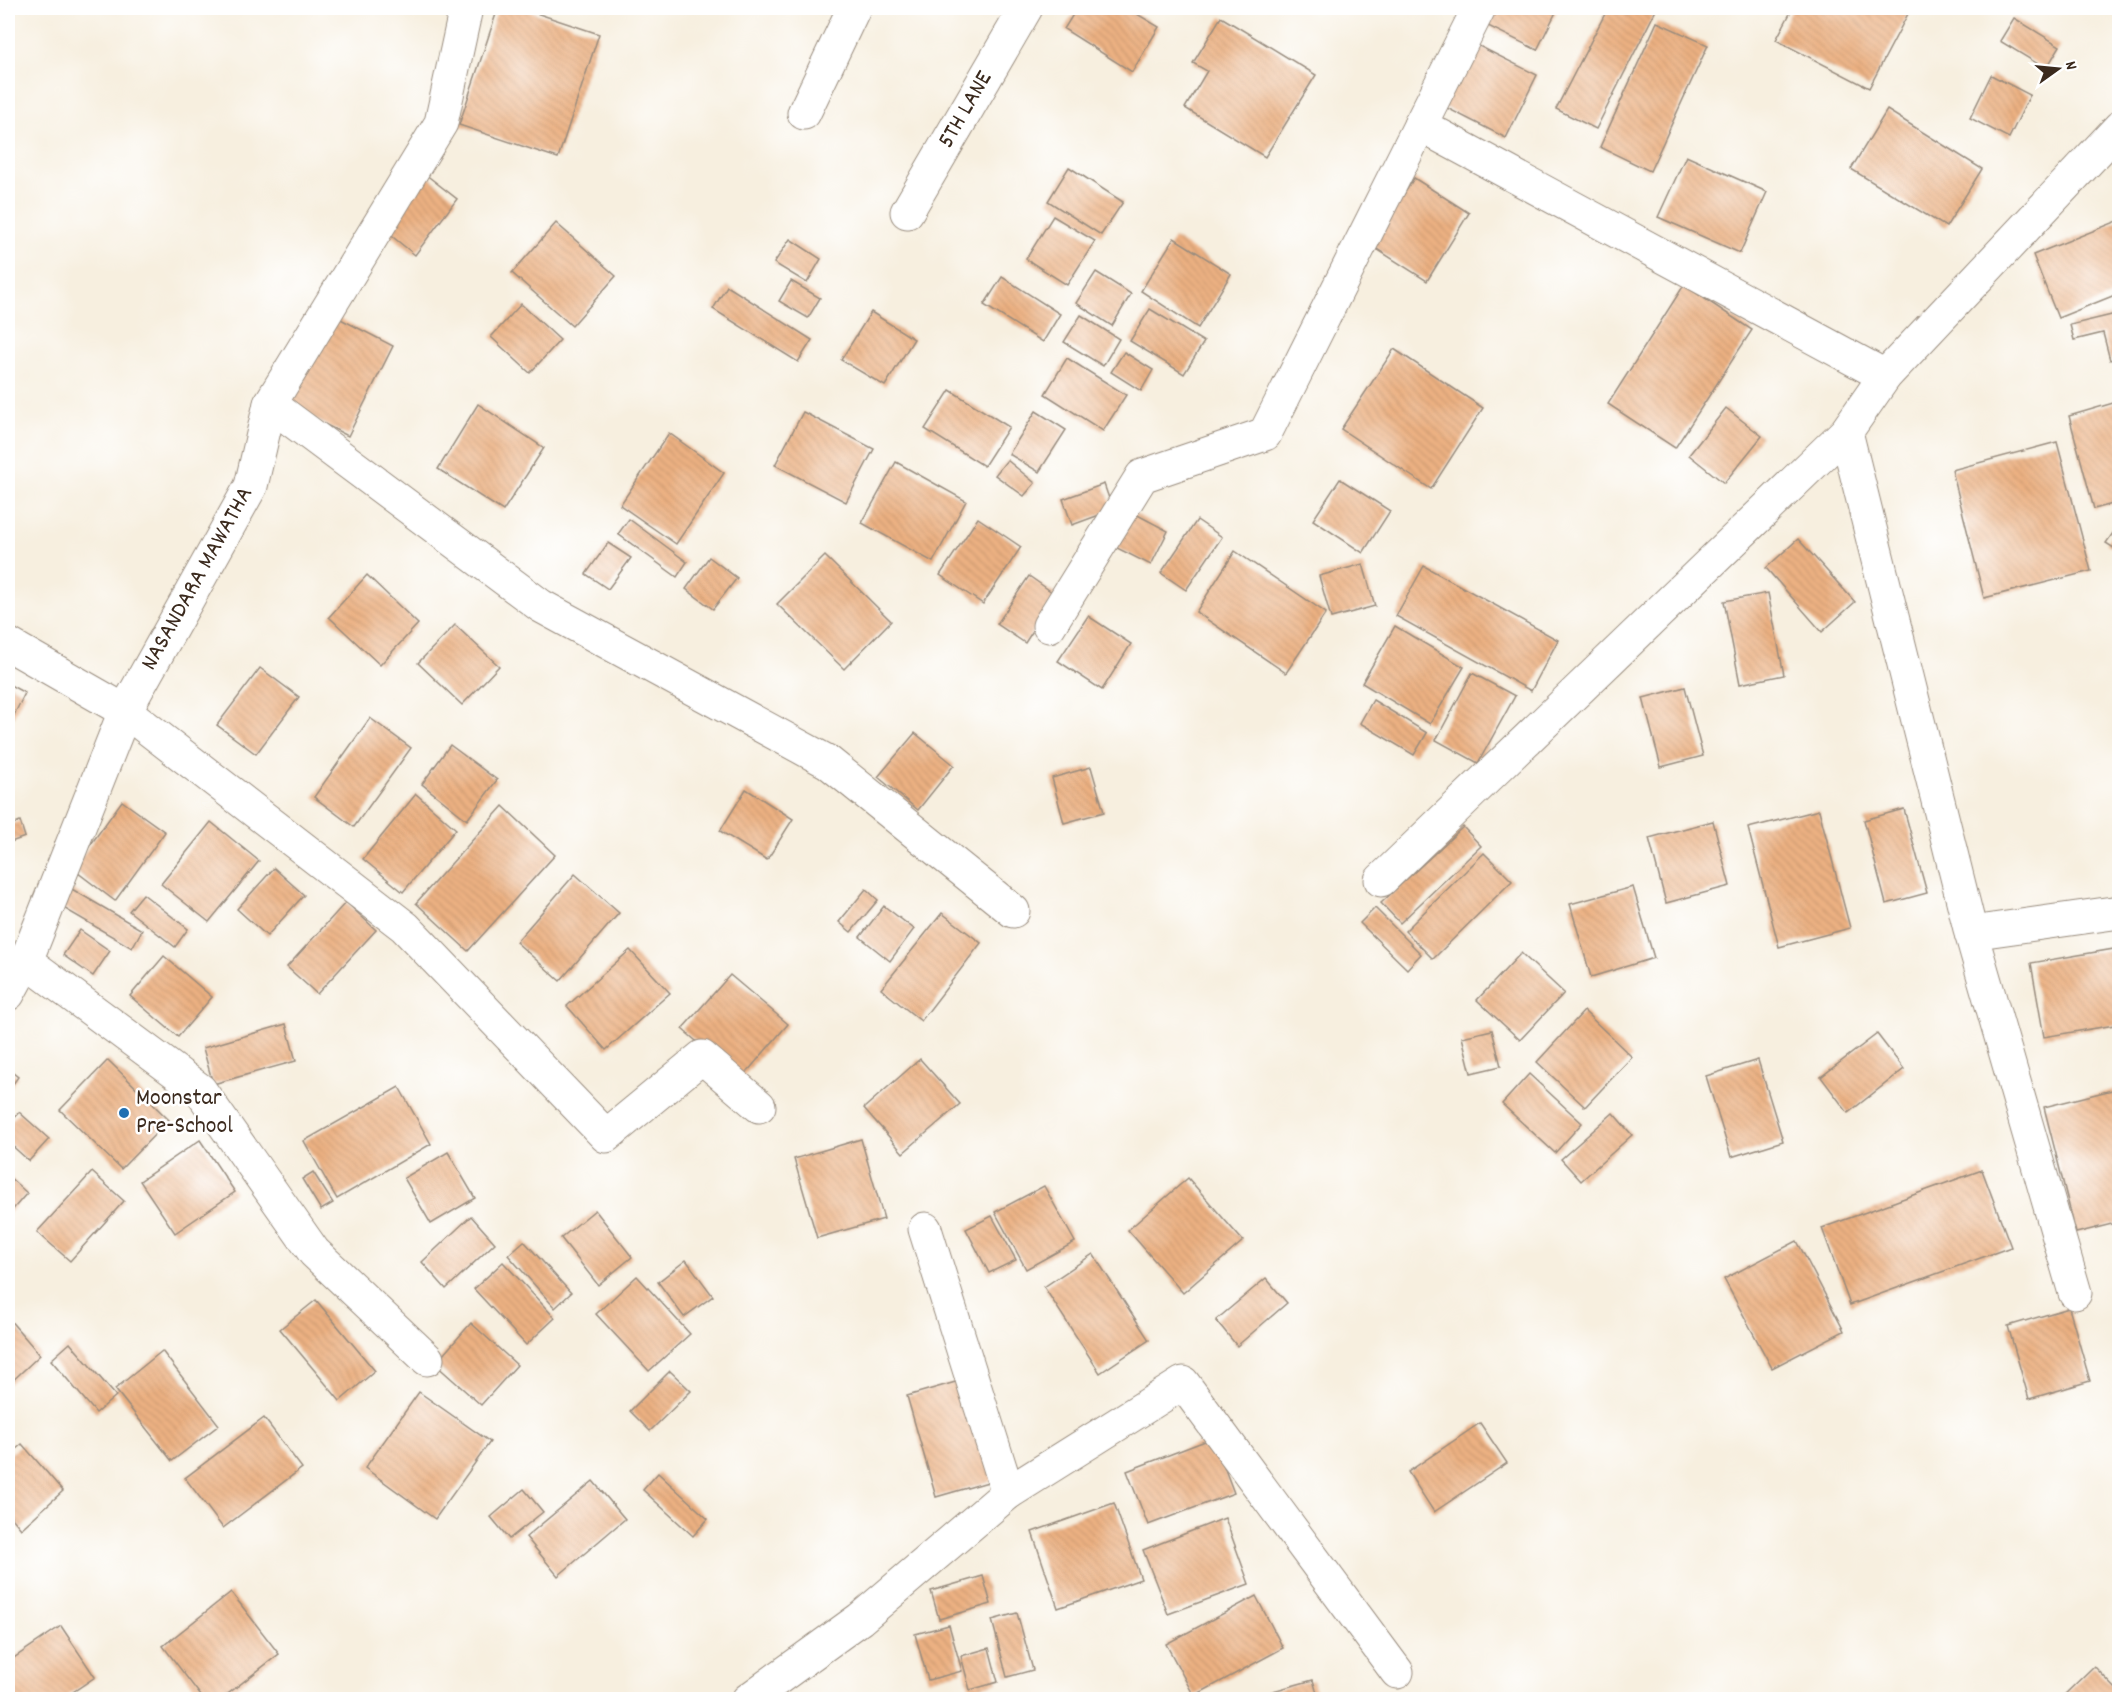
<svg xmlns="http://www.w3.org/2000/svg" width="2127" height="1707" viewBox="0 0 2127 1707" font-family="Dekko,sans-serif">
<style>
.building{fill:url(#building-back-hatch)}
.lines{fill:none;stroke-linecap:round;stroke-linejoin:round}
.street-casing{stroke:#998c7e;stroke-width:35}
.street{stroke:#fff;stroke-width:33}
.poi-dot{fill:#1f6fb2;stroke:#fff;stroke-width:2}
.labels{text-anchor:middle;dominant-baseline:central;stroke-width:5;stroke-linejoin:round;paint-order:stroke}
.street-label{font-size:24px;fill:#3b2a1e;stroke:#fff}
.poi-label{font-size:24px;fill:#3b2a1e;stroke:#fff;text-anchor:start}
</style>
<defs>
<pattern id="building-back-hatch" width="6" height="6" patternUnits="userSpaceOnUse" patternTransform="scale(1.5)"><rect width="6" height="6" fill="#ecb182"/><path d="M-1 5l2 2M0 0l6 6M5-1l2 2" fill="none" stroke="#cb9870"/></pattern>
</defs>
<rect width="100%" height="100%" fill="#fff"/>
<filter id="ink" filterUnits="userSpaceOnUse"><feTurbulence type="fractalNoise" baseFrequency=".0167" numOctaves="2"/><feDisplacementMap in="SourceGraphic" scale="12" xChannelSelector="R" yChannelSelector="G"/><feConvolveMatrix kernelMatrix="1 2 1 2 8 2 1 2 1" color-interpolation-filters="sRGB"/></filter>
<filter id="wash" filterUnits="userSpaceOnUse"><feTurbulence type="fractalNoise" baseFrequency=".008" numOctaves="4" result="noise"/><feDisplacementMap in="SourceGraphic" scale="24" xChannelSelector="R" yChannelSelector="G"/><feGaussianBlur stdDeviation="1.35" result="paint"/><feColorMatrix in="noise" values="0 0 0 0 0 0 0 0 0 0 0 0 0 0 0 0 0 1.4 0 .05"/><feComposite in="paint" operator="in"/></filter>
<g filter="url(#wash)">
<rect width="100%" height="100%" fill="#f7efdf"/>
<g id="blocks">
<g class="building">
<polygon points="498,8 521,8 599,34 558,158 459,125"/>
<polygon points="1077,8 1127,8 1159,27 1132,72 1064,29"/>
<polygon points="1495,8 1558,8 1537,50 1486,25"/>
<polygon points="1608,8 1657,8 1596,129 1556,109"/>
<polygon points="1793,8 1911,8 1869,88 1776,40"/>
<polygon points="1221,17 1316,75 1265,157 1185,108 1207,71 1193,63"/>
<polygon points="2014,18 2060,46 2046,69 2000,41"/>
<polygon points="1657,22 1708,45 1650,171 1600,147"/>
<polygon points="1471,42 1537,75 1506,138 1439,104"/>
<polygon points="1991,75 2030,95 2009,138 1970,118"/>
<polygon points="1887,110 1982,169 1946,227 1851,169"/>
<polygon points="1686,156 1767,192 1740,253 1658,217"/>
<polygon points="1069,167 1123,202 1101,235 1048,201"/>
<polygon points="425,174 457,199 415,255 383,229"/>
<polygon points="1414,178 1469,213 1427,281 1372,246"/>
<polygon points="1053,216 1095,241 1067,285 1026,259"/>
<polygon points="2120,220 2120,293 2058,318 2033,255"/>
<polygon points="556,223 616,276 572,326 512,273"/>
<polygon points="1174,238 1231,274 1198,328 1141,291"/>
<polygon points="790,239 821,259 807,283 774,263"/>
<polygon points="1096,272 1131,294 1112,326 1076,303"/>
<polygon points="1002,277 1060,314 1043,342 984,305"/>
<polygon points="791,281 820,298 808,318 779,301"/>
<polygon points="1684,285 1752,330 1675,448 1608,404"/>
<polygon points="727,286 812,340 798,362 713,309"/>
<polygon points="521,304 560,340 530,373 491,337"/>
<polygon points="1150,309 1204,342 1184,374 1130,341"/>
<polygon points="327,312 393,346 348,436 281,402"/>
<polygon points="871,312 914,339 885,386 841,360"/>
<polygon points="2120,313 2120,358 2110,360 2103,333 2074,340 2070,325"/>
<polygon points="1081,315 1119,339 1103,366 1064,342"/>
<polygon points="1394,349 1483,408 1431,489 1341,429"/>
<polygon points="1124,352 1153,370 1141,391 1111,372"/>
<polygon points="1067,358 1126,395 1103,431 1045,394"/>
<polygon points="950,390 1009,427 984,466 925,429"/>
<polygon points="2120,401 2120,502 2094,509 2069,416"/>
<polygon points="478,404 544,448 503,511 438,469"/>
<polygon points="1726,408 1762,436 1724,483 1689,455"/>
<polygon points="1036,411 1066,430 1039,472 1009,454"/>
<polygon points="803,412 874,449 846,502 775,465"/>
<polygon points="669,433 724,473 676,544 620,505"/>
<polygon points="2057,442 2091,571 1984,598 1952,470"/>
<polygon points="1007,460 1035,483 1024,496 995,475"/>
<polygon points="896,462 966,501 933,562 862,523"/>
<polygon points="1340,479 1390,511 1363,553 1313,520"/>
<polygon points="1104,484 1113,510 1072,525 1063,499"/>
<polygon points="1128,510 1168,531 1151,565 1111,545"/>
<polygon points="978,518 1021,547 983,604 940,575"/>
<polygon points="629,519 687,562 677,577 618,534"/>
<polygon points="1197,520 1222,537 1186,590 1161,573"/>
<polygon points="2120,523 2120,552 2106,543"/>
<polygon points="1798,539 1855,602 1822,632 1766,568"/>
<polygon points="608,543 631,558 608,589 586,574"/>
<polygon points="1235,551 1326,613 1286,673 1196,612"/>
<polygon points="825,556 891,621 844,669 777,604"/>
<polygon points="709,557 737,578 713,609 686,589"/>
<polygon points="1363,564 1375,606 1331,618 1319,576"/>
<polygon points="1424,566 1558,640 1531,691 1396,616"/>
<polygon points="367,575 418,624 380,665 329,617"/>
<polygon points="1029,576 1056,595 1025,643 997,624"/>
<polygon points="1768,593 1784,675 1740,684 1724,601"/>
<polygon points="1088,616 1131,644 1102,690 1058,661"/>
<polygon points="455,625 499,666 462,705 418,663"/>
<polygon points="1395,626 1464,667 1430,724 1362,683"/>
<polygon points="260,668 299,697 256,754 217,725"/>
<polygon points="1472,673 1515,696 1478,763 1436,740"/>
<polygon points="8,684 25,693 8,727"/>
<polygon points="1685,687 1703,756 1661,767 1643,698"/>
<polygon points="1373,700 1427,733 1414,755 1360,723"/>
<polygon points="370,718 411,748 354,827 314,797"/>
<polygon points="915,733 954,765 918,810 878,777"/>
<polygon points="450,745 497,780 467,820 422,784"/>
<polygon points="1091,767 1104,812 1064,823 1052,778"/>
<polygon points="746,789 793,819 767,860 720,831"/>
<polygon points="416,794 456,829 403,892 363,859"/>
<polygon points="122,801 165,832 115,901 73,869"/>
<polygon points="503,806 555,855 468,951 416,903"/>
<polygon points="1904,809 1927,893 1886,904 1864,820"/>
<polygon points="1819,810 1850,928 1779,947 1748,828"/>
<polygon points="20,821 25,837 8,843 8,826"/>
<polygon points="1713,821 1730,886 1666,903 1649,838"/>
<polygon points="211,822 259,861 209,922 161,884"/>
<polygon points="1463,827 1481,846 1400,923 1381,903"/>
<polygon points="1484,853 1512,881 1433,959 1405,931"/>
<polygon points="274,868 304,895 267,936 237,909"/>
<polygon points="575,874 619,913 560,981 516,942"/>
<polygon points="1633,887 1654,958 1591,977 1570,904"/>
<polygon points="70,888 142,930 132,948 60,906"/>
<polygon points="866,889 878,900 851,932 839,922"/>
<polygon points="143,894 188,929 175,947 129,911"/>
<polygon points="346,902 376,930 317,994 287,967"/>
<polygon points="884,906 914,929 890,961 860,937"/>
<polygon points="1375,908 1421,954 1407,969 1360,923"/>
<polygon points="942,913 981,943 921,1021 881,989"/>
<polygon points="80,930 110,951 93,976 63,955"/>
<polygon points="2120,948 2120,1024 2044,1037 2031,963"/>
<polygon points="630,950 670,993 606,1050 567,1006"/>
<polygon points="1521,953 1564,993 1520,1040 1477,1000"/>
<polygon points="164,956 212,997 178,1037 130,996"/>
<polygon points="730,975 788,1024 741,1079 682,1029"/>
<polygon points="1584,1011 1632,1057 1585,1107 1537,1062"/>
<polygon points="286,1024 296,1061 213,1084 203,1048"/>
<polygon points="1492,1030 1501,1066 1471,1073 1462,1037"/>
<polygon points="1877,1034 1904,1069 1848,1113 1821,1077"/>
<polygon points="920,1059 960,1104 903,1153 864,1108"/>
<polygon points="108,1060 169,1120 121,1169 60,1110"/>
<polygon points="1758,1060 1783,1141 1731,1157 1706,1076"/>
<polygon points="8,1069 18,1077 8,1091"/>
<polygon points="1529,1074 1582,1123 1555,1153 1502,1104"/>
<polygon points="399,1087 431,1144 337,1199 304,1141"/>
<polygon points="2120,1088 2120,1222 2076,1233 2044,1107"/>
<polygon points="19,1112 49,1139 29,1161 8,1142 8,1125"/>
<polygon points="1613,1113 1632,1135 1581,1181 1561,1159"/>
<polygon points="861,1139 884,1219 817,1238 794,1159"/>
<polygon points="200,1140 235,1192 175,1233 140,1181"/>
<polygon points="448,1152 475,1198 431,1224 404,1178"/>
<polygon points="1982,1170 2011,1247 1850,1305 1822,1228"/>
<polygon points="92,1172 124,1201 70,1261 37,1232"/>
<polygon points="313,1172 333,1203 321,1210 302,1179"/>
<polygon points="8,1176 27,1193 8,1215"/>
<polygon points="1188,1178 1243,1241 1183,1293 1128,1230"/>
<polygon points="1044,1186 1075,1242 1026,1269 995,1212"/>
<polygon points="595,1210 632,1257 598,1285 561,1238"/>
<polygon points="471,1216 495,1243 446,1289 422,1262"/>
<polygon points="992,1216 1016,1260 989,1273 966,1229"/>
<polygon points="524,1241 571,1293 555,1308 508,1255"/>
<polygon points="1797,1241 1844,1331 1772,1368 1724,1279"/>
<polygon points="1093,1254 1149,1340 1100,1373 1044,1287"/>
<polygon points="686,1260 713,1296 684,1317 658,1282"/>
<polygon points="503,1262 555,1318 526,1345 474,1289"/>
<polygon points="637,1276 690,1334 649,1371 596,1314"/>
<polygon points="1266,1278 1287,1303 1237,1346 1216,1320"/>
<polygon points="316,1300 375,1371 340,1401 280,1329"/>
<polygon points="2069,1308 2090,1381 2029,1399 2008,1326"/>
<polygon points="8,1318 40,1355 8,1385"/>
<polygon points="471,1323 517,1365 481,1405 435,1364"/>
<polygon points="70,1343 116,1396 96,1413 51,1360"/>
<polygon points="162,1351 219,1425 172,1461 115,1389"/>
<polygon points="670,1371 691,1391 650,1431 630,1411"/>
<polygon points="966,1379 995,1480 936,1497 907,1396"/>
<polygon points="419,1392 490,1442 435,1519 365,1468"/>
<polygon points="264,1418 302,1468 223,1528 185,1478"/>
<polygon points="1480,1423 1507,1463 1434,1512 1408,1472"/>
<polygon points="1213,1438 1234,1493 1148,1525 1127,1471"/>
<polygon points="22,1444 63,1491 21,1529 8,1513 8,1456"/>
<polygon points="658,1473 708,1519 693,1536 643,1490"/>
<polygon points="593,1481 625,1519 558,1576 526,1537"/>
<polygon points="524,1489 543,1512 509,1539 491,1517"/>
<polygon points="1114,1503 1141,1579 1058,1608 1032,1532"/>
<polygon points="1225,1518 1249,1584 1168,1614 1143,1550"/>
<polygon points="983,1576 991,1604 939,1619 931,1591"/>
<polygon points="231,1592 279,1654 220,1700 204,1700 163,1646"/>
<polygon points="1256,1596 1283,1648 1194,1696 1166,1644"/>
<polygon points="1017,1613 1033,1670 1007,1677 992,1620"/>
<polygon points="949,1625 962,1671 928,1680 915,1634"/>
<polygon points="61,1626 95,1677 61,1700 8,1700 8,1662"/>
<polygon points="989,1648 998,1682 970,1690 961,1656"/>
<polygon points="2094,1666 2120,1693 2120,1700 2059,1700"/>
<polygon points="1313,1680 1319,1700 1244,1700 1244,1699"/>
</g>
</g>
</g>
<g filter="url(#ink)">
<use href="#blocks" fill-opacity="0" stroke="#998c7e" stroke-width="1.5"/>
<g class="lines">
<defs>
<g id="street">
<polyline points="804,113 854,8"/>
<polyline points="1420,125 1885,376"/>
<polyline points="907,212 1026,8"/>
<polyline points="270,404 541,606 828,762 1013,911"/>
<polyline points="1846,432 1971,933 2075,1293"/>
<polyline points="1049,626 1142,476 1265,434 1479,8"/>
<polyline points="8,644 125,711 405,927 606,1136 702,1057 759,1106"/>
<polyline points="1381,880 1846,432 1885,376 2120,127"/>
<polyline points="1971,933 2120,912"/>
<polyline points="26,961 200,1090 314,1252 427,1359"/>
<polyline points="8,994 26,961 125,711 251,486 270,404 441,123 466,8"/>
<polyline points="925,1229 1008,1493"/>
<polyline points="748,1700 860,1619 1008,1493 1183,1383 1397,1672"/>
</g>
</defs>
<use href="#street" class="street-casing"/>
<use href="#street" class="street"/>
</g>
</g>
<circle class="poi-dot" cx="124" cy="1113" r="6"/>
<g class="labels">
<g class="street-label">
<text transform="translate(966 110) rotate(-60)">5TH LANE</text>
<text transform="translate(198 579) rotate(-61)">NASANDARA MAWATHA</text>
</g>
<g class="poi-label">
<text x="136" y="1099">Moonstar<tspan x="136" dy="28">Pre-School</tspan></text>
</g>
</g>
<rect width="2127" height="1707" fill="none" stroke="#fff" stroke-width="30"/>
<g transform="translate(2058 69) rotate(75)" stroke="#ffffff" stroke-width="4.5" paint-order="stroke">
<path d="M0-4.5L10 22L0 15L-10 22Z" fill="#3b2a1e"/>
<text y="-9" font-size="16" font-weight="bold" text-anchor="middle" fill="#3b2a1e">N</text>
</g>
</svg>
